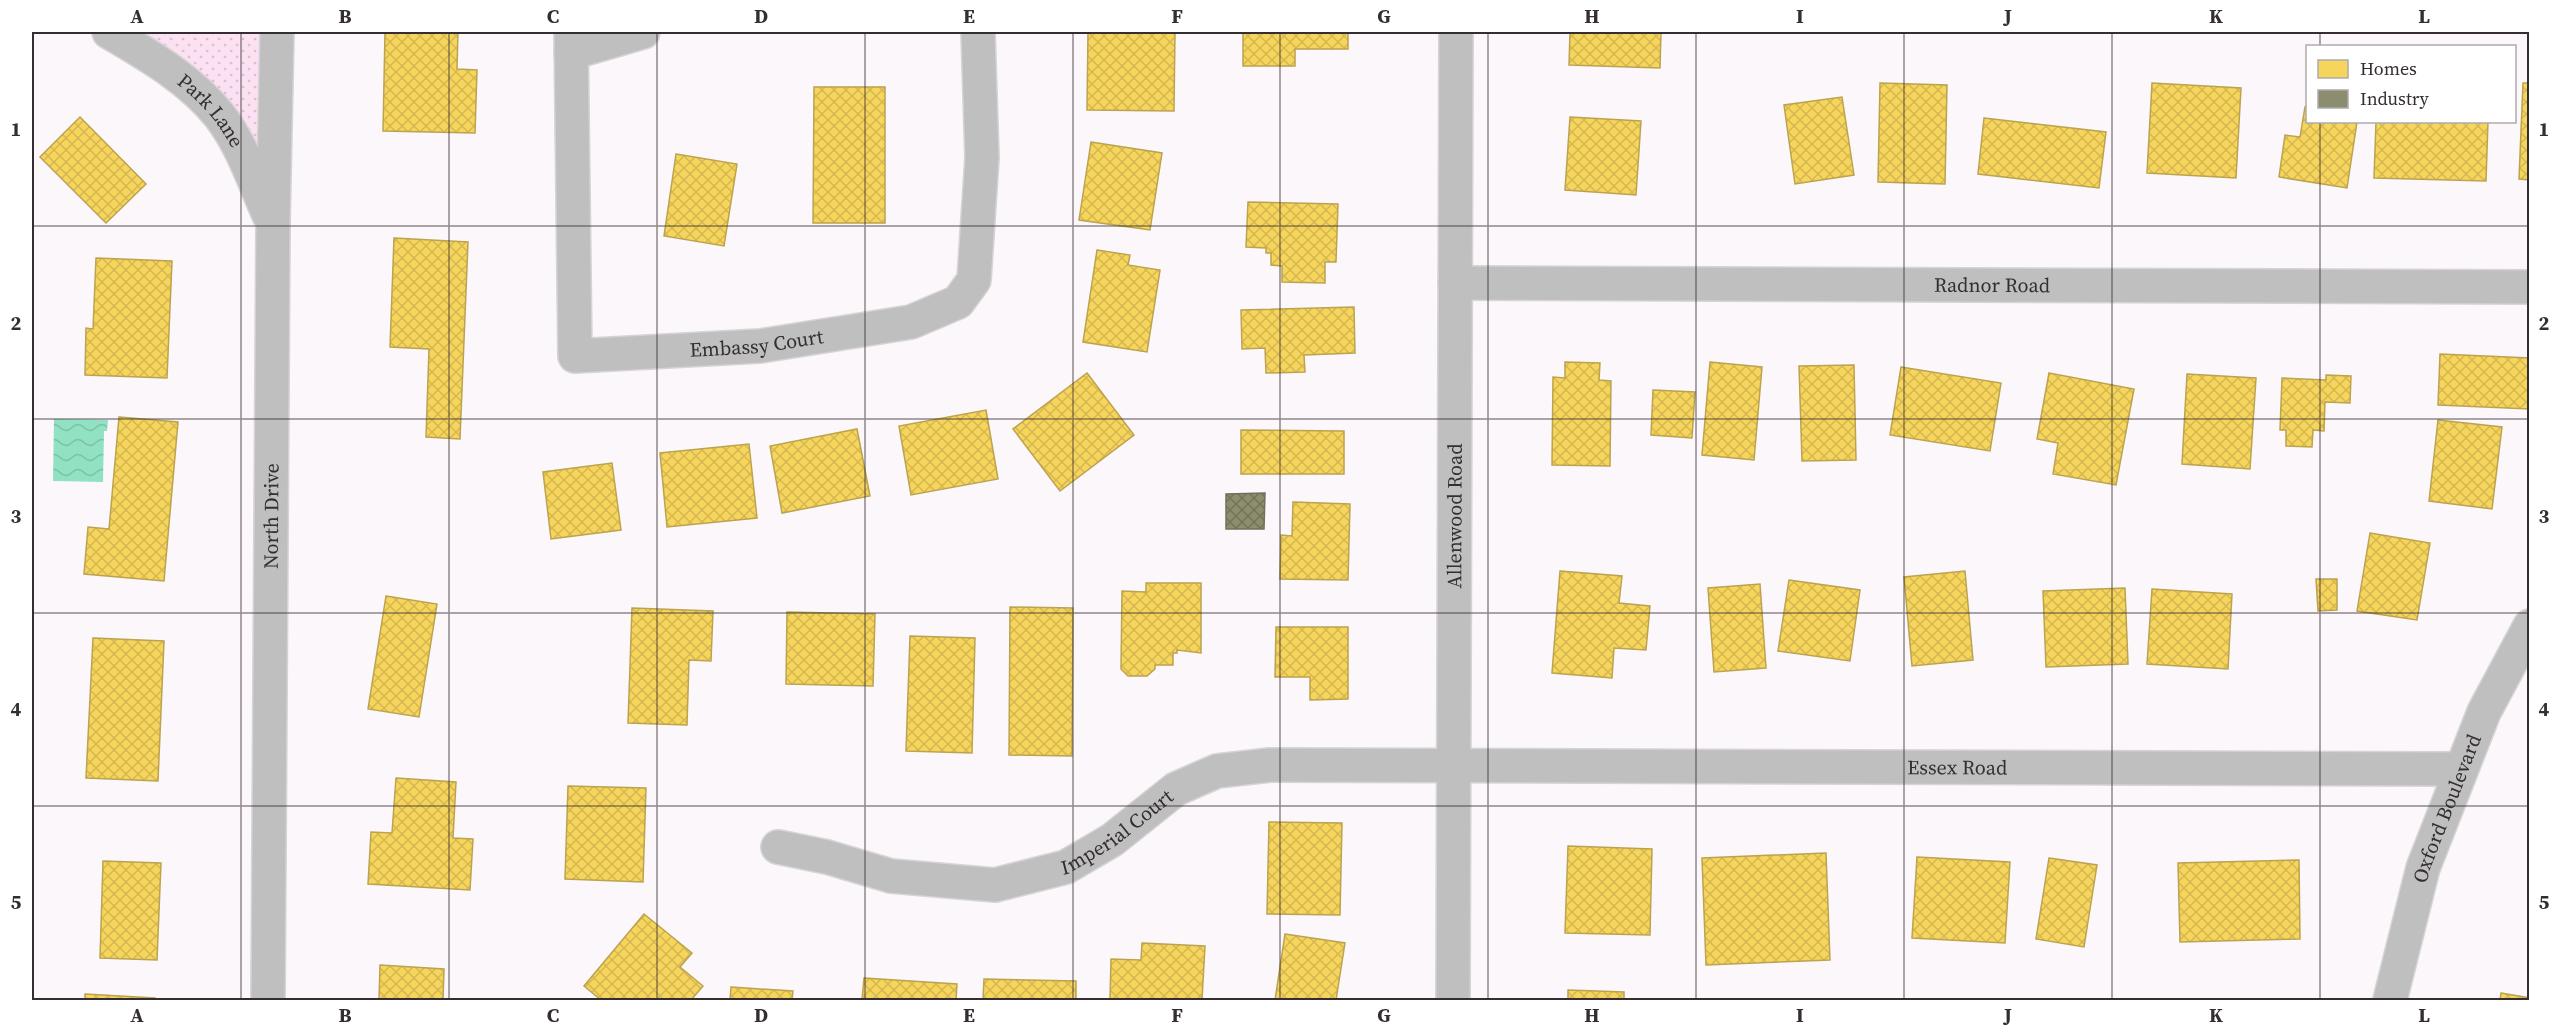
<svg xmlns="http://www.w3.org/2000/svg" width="2561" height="1032" viewBox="0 0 2561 1032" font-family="'Source Serif 4',serif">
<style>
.grass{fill:url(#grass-dots)}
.water{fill:url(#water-waves)}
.homes{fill:url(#homes-cross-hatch);stroke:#bca34f;stroke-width:1.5}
.industry{fill:url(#industry-cross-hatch);stroke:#72705c;stroke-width:1.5}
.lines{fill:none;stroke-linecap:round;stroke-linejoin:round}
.minor-casing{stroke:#d7d4d6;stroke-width:36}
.minor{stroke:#bebfbe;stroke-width:33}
.grid{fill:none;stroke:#342e32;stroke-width:1.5;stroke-opacity:0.55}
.labels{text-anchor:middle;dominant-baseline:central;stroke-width:6;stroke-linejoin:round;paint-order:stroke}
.street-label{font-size:20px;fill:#342e32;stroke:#fff}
.neatline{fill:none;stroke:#342e32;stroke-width:2}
.grid-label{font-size:20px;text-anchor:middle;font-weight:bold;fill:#342e32}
</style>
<defs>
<pattern id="grass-dots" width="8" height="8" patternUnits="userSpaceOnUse" patternTransform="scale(1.5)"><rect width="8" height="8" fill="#fce1f3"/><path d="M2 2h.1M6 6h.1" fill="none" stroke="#d9c1d1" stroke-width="1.8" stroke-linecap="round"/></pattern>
<pattern id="water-waves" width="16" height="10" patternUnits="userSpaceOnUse" patternTransform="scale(1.5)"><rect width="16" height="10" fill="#91e1c3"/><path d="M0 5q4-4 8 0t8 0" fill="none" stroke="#7ec1a8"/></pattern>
<pattern id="homes-cross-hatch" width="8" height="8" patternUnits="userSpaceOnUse" patternTransform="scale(1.5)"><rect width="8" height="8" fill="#f6d55c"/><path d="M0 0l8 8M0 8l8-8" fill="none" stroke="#d4b750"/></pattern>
<pattern id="industry-cross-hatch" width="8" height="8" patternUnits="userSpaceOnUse" patternTransform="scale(1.5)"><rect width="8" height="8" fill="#8c8c6e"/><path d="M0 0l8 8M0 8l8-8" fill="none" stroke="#73735b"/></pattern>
</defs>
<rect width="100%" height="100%" fill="#fcf7fa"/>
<polygon class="grass" points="109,32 277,32 273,223 236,143"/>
<polygon class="water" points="54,419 108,420 107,431 104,431 103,482 53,481"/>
<g class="homes">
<polygon points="385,32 458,32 457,69 477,70 475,133 383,131"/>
<polygon points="1088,32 1175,32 1174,111 1087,110"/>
<polygon points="1243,32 1348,32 1348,49 1295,49 1295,66 1243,66"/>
<polygon points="1570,32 1661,32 1660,68 1569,65"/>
<polygon points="1880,83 1947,85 1945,184 1878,182"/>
<polygon points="2152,83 2241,88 2236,178 2147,173"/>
<polygon points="2523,83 2530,83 2530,180 2519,179"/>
<polygon points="814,87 885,87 885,223 813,223"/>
<polygon points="1842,97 1854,175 1795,184 1784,105"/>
<polygon points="2305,107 2308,108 2308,122 2357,122 2347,188 2279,177 2285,135 2300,137"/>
<polygon points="80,117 146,184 106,223 40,157"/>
<polygon points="1570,117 1641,121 1636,195 1565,190"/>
<polygon points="1984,118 2106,132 2099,188 1978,174"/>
<polygon points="2376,122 2488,122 2486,181 2374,178"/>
<polygon points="1091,142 1162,153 1150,230 1079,220"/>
<polygon points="676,154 737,164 724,246 664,236"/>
<polygon points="1248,202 1338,204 1336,262 1325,262 1325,283 1282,282 1282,266 1271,265 1271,253 1266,253 1266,248 1246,247"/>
<polygon points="394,238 468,242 460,439 426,437 429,349 390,347"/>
<polygon points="1097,250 1130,255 1128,265 1160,270 1147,352 1083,342"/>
<polygon points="96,258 172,261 167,378 85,375 86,328 93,329"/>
<polygon points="1354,307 1355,353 1304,355 1305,372 1266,373 1265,348 1242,349 1241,310"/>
<polygon points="2440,354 2530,358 2530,409 2438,405"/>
<polygon points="1565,362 1600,363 1599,380 1611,381 1610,466 1552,465 1553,377 1565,378"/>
<polygon points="1710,362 1762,367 1754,460 1702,455"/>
<polygon points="1854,365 1856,460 1802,461 1799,366"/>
<polygon points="1901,367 2001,383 1990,451 1890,435"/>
<polygon points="1087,373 1134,435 1060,491 1013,429"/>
<polygon points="2049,373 2134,389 2116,485 2053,474 2058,443 2037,439"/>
<polygon points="2187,374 2256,378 2250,469 2182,464"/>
<polygon points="2326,375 2351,376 2350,403 2325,402 2324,431 2313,430 2312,447 2286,446 2286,430 2280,430 2282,378 2326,380"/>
<polygon points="1653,390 1695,392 1692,438 1651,435"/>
<polygon points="986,410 998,479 911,495 899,426"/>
<polygon points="119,417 178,422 164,581 84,574 88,527 109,529"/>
<polygon points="2438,420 2502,427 2492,509 2429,501"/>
<polygon points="857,429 870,496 782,513 770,446"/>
<polygon points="1241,430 1344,431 1344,474 1241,474"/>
<polygon points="749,444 757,518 667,527 660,453"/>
<polygon points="612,463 621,530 551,539 543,472"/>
<polygon points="1293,502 1350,504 1348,580 1280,579 1281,535 1292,536"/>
<polygon points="2370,533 2430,543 2417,620 2357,611"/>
<polygon points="1560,571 1622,576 1619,603 1650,606 1646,650 1614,648 1612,678 1552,673"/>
<polygon points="1965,571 1973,660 1912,666 1904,577"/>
<polygon points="2316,579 2337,579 2337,610 2318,611"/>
<polygon points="1789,580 1860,590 1850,661 1778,651"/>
<polygon points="1146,583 1201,583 1201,653 1177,650 1177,653 1173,653 1173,665 1155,665 1155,669 1147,676 1128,676 1121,669 1122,591 1146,592"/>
<polygon points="1760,584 1766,668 1714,672 1708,588"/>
<polygon points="2125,588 2128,664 2046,667 2043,591"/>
<polygon points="2152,589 2232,594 2228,669 2147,664"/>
<polygon points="386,596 437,604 419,717 368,709"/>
<polygon points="1010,607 1073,608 1072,756 1009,755"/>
<polygon points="632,608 713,611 711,661 689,660 687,725 628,723"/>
<polygon points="787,612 875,614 873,686 786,684"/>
<polygon points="1276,627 1348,627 1348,699 1310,700 1310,677 1275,677"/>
<polygon points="910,636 975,638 972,753 906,751"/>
<polygon points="93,638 164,641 158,781 86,778"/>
<polygon points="396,778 456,782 453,838 473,839 470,890 368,884 371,832 392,833"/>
<polygon points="568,786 646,788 643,882 565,879"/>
<polygon points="1269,822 1342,823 1340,915 1267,914"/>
<polygon points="1568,846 1652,849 1650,935 1565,933"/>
<polygon points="1826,853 1830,960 1706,965 1702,858"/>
<polygon points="1917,857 2010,862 2005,943 1912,938"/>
<polygon points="2049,858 2097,865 2084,947 2036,939"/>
<polygon points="2299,860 2300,939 2180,942 2178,863"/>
<polygon points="103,861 161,863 157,960 100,958"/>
<polygon points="644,914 692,953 680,967 703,986 691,1000 601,1000 584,986"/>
<polygon points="1285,934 1345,943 1336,1000 1275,1000"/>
<polygon points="1142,943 1205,946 1202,1000 1110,1000 1111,959 1141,960"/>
<polygon points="380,965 444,969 443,1000 379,1000"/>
<polygon points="864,978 957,984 956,1000 862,1000"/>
<polygon points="984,979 1076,981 1076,1000 983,1000"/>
<polygon points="731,987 793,991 792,1000 730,1000"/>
<polygon points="1568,990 1624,992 1624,1000 1568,1000"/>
<polygon points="2501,993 2530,998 2530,1000 2500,1000"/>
<polygon points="85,994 155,998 155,1000 85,1000"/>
</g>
<polygon class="industry" points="1265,493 1264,529 1226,529 1226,494"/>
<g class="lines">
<defs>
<g id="minor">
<path id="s1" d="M109,32C148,55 190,79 219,115C242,144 254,182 269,215"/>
<path id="s2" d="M571,32L575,356L760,346L911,322L958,302L974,280L982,158L978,32"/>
<polyline points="571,53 643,32"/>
<path id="s3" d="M1455,283L2530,287"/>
<path id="s4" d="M778,847L827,857L891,876L995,885L1066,867L1112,840L1176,789L1217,771L1270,765L2459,769"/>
<path id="s5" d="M268,1000L273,223L277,32"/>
<path id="s6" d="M1453,1000L1456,32"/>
<path id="s7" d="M2390,1000L2423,868L2484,712L2530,626"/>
</g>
</defs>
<use href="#minor" class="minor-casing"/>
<use href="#minor" class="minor"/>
</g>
<path class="grid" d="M241,32V1000M449,32V1000M657,32V1000M865,32V1000M1073,32V1000M1280,32V1000M1488,32V1000M1696,32V1000M1904,32V1000M2112,32V1000M2320,32V46M2320,122V1000M32,226H2530M32,419H2530M32,613H2530M32,806H2530"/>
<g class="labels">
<g class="street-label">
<text stroke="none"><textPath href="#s1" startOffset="130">Park Lane</textPath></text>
<text stroke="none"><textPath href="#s3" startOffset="537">Radnor Road</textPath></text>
<text stroke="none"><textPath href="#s2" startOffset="506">Embassy Court</textPath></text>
<text stroke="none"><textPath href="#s5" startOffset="484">North Drive</textPath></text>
<text stroke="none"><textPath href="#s6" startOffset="484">Allenwood Road</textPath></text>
<text stroke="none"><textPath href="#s4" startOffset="1215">Essex Road</textPath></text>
<text stroke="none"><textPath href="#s7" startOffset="200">Oxford Boulevard</textPath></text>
<text stroke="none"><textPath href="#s4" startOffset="356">Imperial Court</textPath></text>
</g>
</g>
<rect width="2561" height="1032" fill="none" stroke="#ffffff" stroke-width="66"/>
<rect x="2306" y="45" width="210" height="78" fill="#ffffff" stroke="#aeabad" stroke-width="1.5"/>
<rect x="2318" y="60" width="30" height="18" fill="#f6d55c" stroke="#aeabad" stroke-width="1.5"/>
<text x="2360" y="75" font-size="18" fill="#342e32">Homes</text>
<rect x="2318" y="90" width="30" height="18" fill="#8c8c6e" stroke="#aeabad" stroke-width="1.5"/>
<text x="2360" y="105" font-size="18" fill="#342e32">Industry</text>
<rect x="33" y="33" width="2495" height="966" class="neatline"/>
<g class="grid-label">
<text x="137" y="23">A</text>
<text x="345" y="23">B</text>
<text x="553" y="23">C</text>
<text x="761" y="23">D</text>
<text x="969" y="23">E</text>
<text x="1177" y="23">F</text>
<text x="1384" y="23">G</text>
<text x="1592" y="23">H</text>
<text x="1800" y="23">I</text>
<text x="2008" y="23">J</text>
<text x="2216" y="23">K</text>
<text x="2424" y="23">L</text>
<text x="16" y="136">1</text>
<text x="2544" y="136">1</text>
<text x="16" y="330">2</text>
<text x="2544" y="330">2</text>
<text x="16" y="523">3</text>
<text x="2544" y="523">3</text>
<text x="16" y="716">4</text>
<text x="2544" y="716">4</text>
<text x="16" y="909">5</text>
<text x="2544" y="909">5</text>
<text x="137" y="1022">A</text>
<text x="345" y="1022">B</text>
<text x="553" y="1022">C</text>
<text x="761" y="1022">D</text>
<text x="969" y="1022">E</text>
<text x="1177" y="1022">F</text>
<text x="1384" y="1022">G</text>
<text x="1592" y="1022">H</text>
<text x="1800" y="1022">I</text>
<text x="2008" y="1022">J</text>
<text x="2216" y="1022">K</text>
<text x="2424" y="1022">L</text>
</g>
</svg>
